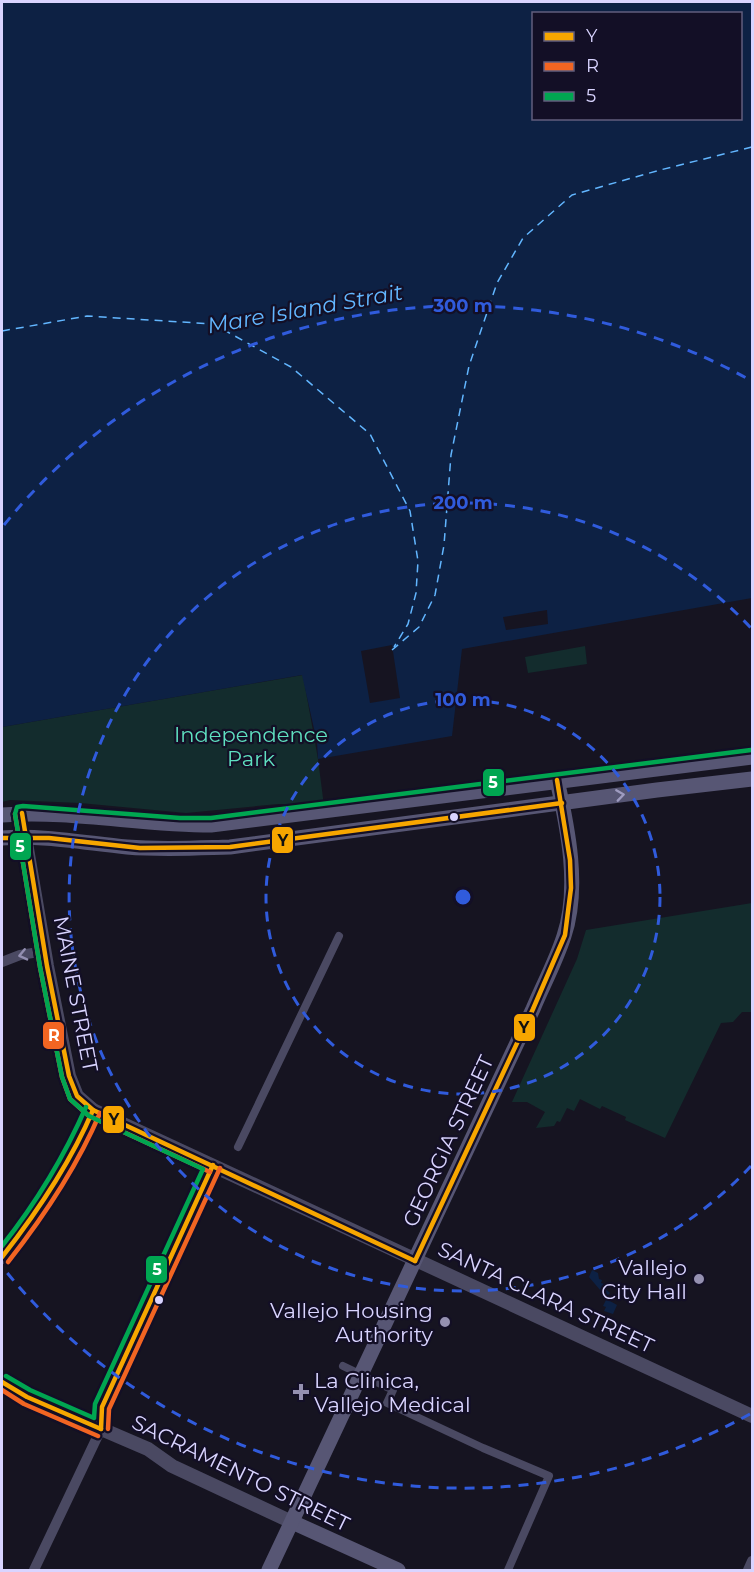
<svg xmlns="http://www.w3.org/2000/svg" width="754" height="1572" viewBox="0 0 754 1572" font-family="Montserrat,sans-serif">
<style>
.green{fill:#132c2d}
.water{fill:#0d2144;fill-rule:evenodd}
.pier{fill:#161421}
.lines{fill:none;stroke-linecap:round;stroke-linejoin:round}
.ferry{stroke:#62b6ff;stroke-width:1.5;stroke-dasharray:8 6;stroke-linecap:butt}
.pedestrian{stroke:#4a4962;stroke-width:8}
.minor{stroke:#4a4962;stroke-width:10}
.tertiary{stroke:#4a4962;stroke-width:14}
.secondary{stroke:#575674;stroke-width:15}
.bus-1-casing{stroke:#130f26;stroke-width:9}
.bus-2-casing{stroke:#130f26;stroke-width:9}
.bus-3-casing{stroke:#130f26;stroke-width:9}
.bus-1{stroke:#f7a600;stroke-width:4.5}
.bus-2{stroke:#f26522;stroke-width:4.5}
.bus-3{stroke:#00a651;stroke-width:4.5}
.oneway{stroke:#9e9bc0}
.oneway2{stroke:#928eb0}
.ring{fill:none;stroke:#305bdc;stroke-width:3;stroke-dasharray:10 8}
.bus-dot{fill:#d9d4ff;stroke:#130f26;stroke-width:2}
.poi-dot{fill:#9591b1;stroke:#130f26;stroke-width:2}
.labels{text-anchor:middle;dominant-baseline:central;stroke-width:4.5;stroke-linejoin:round;paint-order:stroke}
.park-label{font-size:21px;fill:#5fe0c0;stroke:#130f26}
.street-label{font-size:21px;fill:#d9d4ff;stroke:#130f26}
.poi-label{font-size:21px;fill:#d9d4ff;stroke:#130f26;text-anchor:end}
.water-label{font-size:22px;font-style:italic;fill:#62b6ff;stroke:#130f26}
.centre{fill:#305bdc;stroke:#130f26;stroke-width:3}
.ring-label{font-size:18px;text-anchor:middle;font-weight:bold;fill:#305bdc;stroke:#130f26;stroke-width:4.5;stroke-linejoin:round;paint-order:stroke}
.line-badge{stroke:#130f26;stroke-width:2}
.badge-label{font-size:16px;text-anchor:middle;font-weight:bold;fill:#fff}
.pale-badge-label{font-size:16px;text-anchor:middle;font-weight:bold;fill:#111}
</style>
<rect width="100%" height="100%" fill="#161421"/>
<g class="green">
<polygon points="585,646 587,664 528,673 525,657"/>
<polygon points="303,675 318,759 324,806 278,804 186,813 80,803 10,800 2,802 2,727"/>
<polygon points="752,903 752,1012 742,1012 733,1022 721,1023 665,1138 625,1120 626,1117 602,1106 600,1109 580,1099 574,1111 567,1108 560,1122 557,1121 554,1126 536,1128 545,1112 527,1102 512,1102 577,959 586,930"/>
</g>
<g class="water">
<path d="M2,2H752V598L462,649L452,736L318,759L317,742L302,675L2,727ZM534,14H740V118H534Z"/>
<polygon points="592,1270 598,1273 599,1279 602,1280 601,1283 604,1284 603,1287 610,1293 608,1295 612,1297 610,1301 617,1305 613,1314 604,1311 606,1307 603,1306 607,1298 589,1277"/>
</g>
<g class="pier">
<polygon points="547,610 548,624 506,630 503,617"/>
<polygon points="392,645 400,698 370,703 361,651"/>
</g>
<g class="lines">
<g class="ferry">
<polyline points="2,331 87,316 213,324 291,367 370,434 410,511 418,561 416,593 408,624 394,647"/>
<polyline points="392,650 419,627 435,595 444,545 451,455 469,366 497,283 523,238 572,195 660,170 752,147"/>
</g>
<g class="pedestrian">
<polyline points="238,1147 339,936"/>
<polyline points="343,1366 393,1390 387,1403 483,1448 549,1476 508,1570"/>
</g>
<g class="minor">
<polyline points="2,962 20,955 45,951"/>
<polyline points="34,1570 101,1429"/>
<polyline points="748,1570 752,1561"/>
</g>
<g class="tertiary">
<polyline points="25,837 47,966 69,1076 77,1096 93,1110 752,1416"/>
<path d="M2,1257C38,1213 72,1163 93,1110"/>
<polyline points="2,1382 27,1397 148,1449 172,1466 292,1522"/>
</g>
<g class="secondary">
<path d="M2,815C71,810 141,825 211,825L752,757"/>
<path d="M2,838C44,835 85,843 127,847C162,850 196,848 230,847L657,790L752,779"/>
<polyline points="292,1522 398,1570"/>
<path d="M269,1570L533,1009C543,985 556,961 564,936C580,888 568,829 557,780"/>
</g>
<defs>
<g id="bus-1">
<polyline points="22,813 47,966 69,1076 77,1096 93,1110 415,1261"/>
<polyline points="2,838 49,838 140,848 230,847 562,803"/>
<path d="M2,1257C38,1211 70,1164 93,1110"/>
<polyline points="415,1261 533,1009 565,935 571,888 570,860 557,780"/>
<polyline points="2,1382 27,1397 101,1429"/>
<polyline points="101,1429 102,1407 213,1165"/>
</g>
<g id="bus-2">
<polyline points="15,814 40,967 62,1077 70,1099 89,1116 210,1172"/>
<path d="M8,1262C45,1215 77,1167 100,1113"/>
<polyline points="2,1390 24,1404 98,1436"/>
<polyline points="108,1429 109,1409 220,1168"/>
</g>
<g id="bus-3">
<path d="M2,1246C36,1203 64,1157 86,1107"/>
<polyline points="6,1376 30,1390 94,1418 95,1404 203,1169 89,1116 70,1099 62,1077 40,967 15,814 17,807 23,806 180,818 211,818 751,750"/>
</g>
</defs>
<use href="#bus-1" class="bus-1-casing"/>
<use href="#bus-2" class="bus-2-casing"/>
<use href="#bus-3" class="bus-3-casing"/>
<use href="#bus-1" class="bus-1"/>
<use href="#bus-2" class="bus-2"/>
<use href="#bus-3" class="bus-3"/>
</g>
<defs><path id="oneway-chevron" d="M-2-3.5L2.5 0L-2 3.5" fill="none" stroke-width="1.6" stroke-linecap="round" stroke-linejoin="round" transform="scale(1.5)"/></defs>
<use class="oneway" href="#oneway-chevron" transform="translate(620 795) rotate(-8)"/>
<use class="oneway2" href="#oneway-chevron" transform="translate(23 955) rotate(167)"/>
<g class="ring">
<circle cx="463" cy="897" r="197"/>
<path d="M751 1166A394 394 0 1 1 751 628"/>
<path d="M750 1414A591 591 0 0 1 4 1269M4 525A591 591 0 0 1 750 380"/>
</g>
<g class="bus-dot">
<circle cx="454" cy="817" r="5"/>
<circle cx="159" cy="1300" r="5"/>
</g>
<g class="poi-dot">
<circle cx="699" cy="1279" r="6"/>
<circle cx="445" cy="1322" r="6"/>
<path d="M298 1383h6v6h6v6h-6v6h-6v-6h-6v-6h6z"/>
</g>
<g class="labels">
<g class="park-label">
<text x="251" y="734">Independence<tspan x="251" dy="24">Park</tspan></text>
</g>
<g class="street-label">
<text transform="translate(76 994) rotate(79)">MAINE STREET</text>
<text transform="translate(448 1141) rotate(-65)">GEORGIA STREET</text>
<text transform="translate(546 1297) rotate(25)">SANTA CLARA STREET</text>
<text transform="translate(241 1473) rotate(26)">SACRAMENTO STREET</text>
</g>
<g class="poi-label">
<text x="687" y="1267">Vallejo<tspan x="687" dy="24">City Hall</tspan></text>
<text x="433" y="1310">Vallejo Housing<tspan x="433" dy="24">Authority</tspan></text>
<text x="314" y="1380" text-anchor="start">La Clinica,<tspan x="314" dy="24">Vallejo Medical</tspan></text>
</g>
<g class="water-label">
<text transform="translate(305 309) rotate(-10)">Mare Island Strait</text>
</g>
</g>
<circle cx="463" cy="897" r="9" class="centre"/>
<g class="ring-label">
<text x="463" y="312">300 m</text>
<text x="463" y="509">200 m</text>
<text x="463" y="706">100 m</text>
</g>
<g class="line-badge">
<rect x="482" y="768" width="23" height="29" rx="6" fill="#00a651"/>
<rect x="271" y="826" width="23" height="28" rx="6" fill="#f7a600"/>
<rect x="9" y="832" width="23" height="29" rx="6" fill="#00a651"/>
<rect x="513" y="1013" width="23" height="29" rx="6" fill="#f7a600"/>
<rect x="42" y="1021" width="23" height="29" rx="6" fill="#f26522"/>
<rect x="102" y="1105" width="23" height="29" rx="6" fill="#f7a600"/>
<rect x="145" y="1255" width="23" height="29" rx="6" fill="#00a651"/>
</g>
<g class="badge-label">
<text x="493" y="788">5</text>
<text x="20" y="852">5</text>
<text x="54" y="1041">R</text>
<text x="157" y="1275">5</text>
</g>
<g class="pale-badge-label">
<text x="283" y="846">Y</text>
<text x="524" y="1033">Y</text>
<text x="114" y="1125">Y</text>
</g>
<rect width="754" height="1572" fill="none" stroke="#d9d4ff" stroke-width="6"/>
<rect x="532" y="12" width="210" height="108" fill="#130f26" stroke="#625e7d" stroke-width="1.5"/>
<rect x="544" y="32" width="30" height="9" fill="#f7a600" stroke="#625e7d" stroke-width="1.5"/>
<text x="586" y="42" font-size="18" fill="#d9d4ff">Y</text>
<rect x="544" y="62" width="30" height="9" fill="#f26522" stroke="#625e7d" stroke-width="1.5"/>
<text x="586" y="72" font-size="18" fill="#d9d4ff">R</text>
<rect x="544" y="92" width="30" height="9" fill="#00a651" stroke="#625e7d" stroke-width="1.5"/>
<text x="586" y="102" font-size="18" fill="#d9d4ff">5</text>
</svg>
